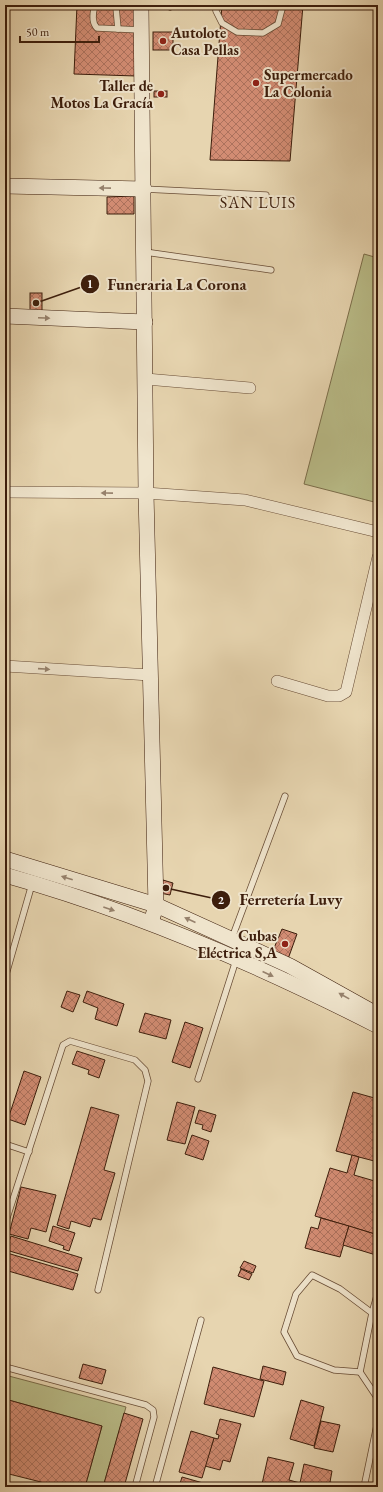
<svg xmlns="http://www.w3.org/2000/svg" width="383" height="1492" viewBox="0 0 383 1492" font-family="'EB Garamond',serif">
<style>
.grass{fill:#b9bc88;stroke:#7b6d4a}
.building{fill:url(#building-cross-hatch);stroke:#3d1e0c}
.lines{fill:none;stroke-linecap:round;stroke-linejoin:round}
.lane-casing{stroke:#684c35;stroke-width:7}
.street-casing{stroke:#684c35;stroke-width:12}
.secondary-casing{stroke:#3d1e0c;stroke-width:16}
.lane{stroke:#efe4cc;stroke-width:5.5}
.street{stroke:#efe4cc;stroke-width:11}
.secondary{stroke:#efe4cc;stroke-width:15}
.oneway{fill:#96816c}
.poi-dot{fill:#8f2418;stroke:#efe4cc;stroke-width:1.5}
.labels{text-anchor:middle;dominant-baseline:central;stroke-width:4;stroke-linejoin:round;paint-order:stroke}
.poi-label{font-size:15px;font-weight:bold;fill:#3d1e0c;stroke:#efe4cc;text-anchor:start}
.neighbourhood-label{font-size:16px;letter-spacing:1px;fill:#3d1e0c;stroke:#efe4cc}
.leader{fill:none;stroke:#3d1e0c;stroke-width:1.5}
.callout-dot{fill:#3d1e0c;stroke:#efe4cc;stroke-width:1.5}
.mark-label{font-size:12px;text-anchor:middle;font-weight:bold;fill:#fff}
.callout-label{font-size:16px;text-anchor:middle;font-weight:bold;fill:#3d1e0c;stroke:#efe4cc;stroke-width:4;stroke-linejoin:round;paint-order:stroke}
</style>
<defs>
<pattern id="building-cross-hatch" width="8" height="8" patternUnits="userSpaceOnUse"><rect width="8" height="8" fill="#d28c73"/><path d="M0 0l8 8M0 8l8-8" fill="none" stroke="#ac725d"/></pattern>
</defs>
<rect width="100%" height="100%" fill="#e7d5b0"/>
<filter id="stains"><feTurbulence type="fractalNoise" baseFrequency=".005" numOctaves="4"/><feColorMatrix values="0 0 0 0 .2 0 0 0 0 .09 0 0 0 0 .02 0 0 0 .5 -.17"/></filter>
<radialGradient id="worn" r=".72"><stop offset=".6" stop-color="#630" stop-opacity="0"/><stop offset="1" stop-color="#630" stop-opacity=".3"/></radialGradient>
<g class="grass">
<polygon points="364,254 378,258 378,503 304,484"/>
<polygon points="5,1375 126,1407 103,1487 85,1487 102,1426 5,1399"/>
</g>
<g class="building">
<polygon points="77,5 139,5 136,76 74,74"/>
<polygon points="222,5 303,5 290,161 210,160"/>
<rect x="153" y="32" width="20" height="18"/>
<rect x="154" y="91" width="13" height="6"/>
<polygon points="134,196 134,214 107,214 107,197"/>
<rect x="30" y="293" width="12" height="19"/>
<polygon points="163,880 173,883 170,895 160,893"/>
<polygon points="282,929 297,934 288,959 272,953"/>
<polygon points="67,991 80,995 73,1012 61,1007"/>
<polygon points="87,991 124,1004 117,1026 95,1019 98,1008 83,1002"/>
<polygon points="145,1013 171,1020 166,1039 139,1032"/>
<polygon points="185,1022 203,1028 190,1068 172,1062"/>
<polygon points="77,1051 105,1060 99,1078 88,1074 89,1070 72,1064"/>
<polygon points="24,1071 41,1077 25,1125 8,1119"/>
<polygon points="353,1092 378,1099 378,1162 336,1151"/>
<polygon points="177,1102 195,1107 185,1144 167,1140"/>
<polygon points="91,1107 119,1115 104,1170 115,1173 101,1220 93,1218 90,1227 71,1221 69,1229 57,1225"/>
<polygon points="199,1110 216,1115 211,1132 202,1129 203,1125 195,1123"/>
<polygon points="192,1135 209,1141 203,1160 185,1154"/>
<polygon points="352,1155 359,1157 354,1175 378,1182 378,1235 315,1216 330,1168 347,1173"/>
<polygon points="21,1187 56,1195 46,1232 31,1228 28,1239 9,1234"/>
<polygon points="321,1218 349,1226 340,1257 305,1248 311,1227 318,1229"/>
<polygon points="53,1226 75,1233 69,1251 63,1249 64,1246 49,1241"/>
<polygon points="349,1226 378,1235 378,1248 376,1255 343,1245"/>
<polygon points="11,1236 82,1258 78,1271 6,1250"/>
<polygon points="7,1253 78,1274 73,1290 5,1270 5,1260"/>
<polygon points="244,1261 256,1266 253,1273 240,1268"/>
<polygon points="241,1269 252,1274 249,1280 238,1276"/>
<polygon points="83,1364 106,1370 102,1384 79,1378"/>
<polygon points="263,1366 286,1372 283,1385 260,1379"/>
<polygon points="213,1367 264,1381 254,1417 204,1404"/>
<polygon points="5,1399 102,1426 85,1487 40,1487 41,1482 5,1473"/>
<polygon points="301,1400 324,1407 314,1446 290,1439"/>
<polygon points="124,1413 143,1419 124,1487 103,1487"/>
<polygon points="220,1419 241,1424 230,1462 223,1460 220,1470 205,1466 214,1438 218,1439 219,1435 216,1434"/>
<polygon points="321,1421 340,1425 333,1452 314,1448"/>
<polygon points="191,1431 214,1438 202,1478 179,1472"/>
<polygon points="268,1457 294,1463 289,1480 300,1483 304,1464 332,1471 330,1482 345,1486 345,1487 276,1487 262,1484"/>
<polygon points="182,1477 217,1487 179,1487"/>
<polygon points="262,1484 276,1487 261,1487"/>
</g>
<g class="lines">
<defs>
<g id="lane">
<path d="M95,5C93,12 91,22 97,28L141,30"/>
<polyline points="115,5 116,7 118,29"/>
<polyline points="215,5 216,11 222,23 237,32 263,33 278,24 283,5"/>
<polyline points="170,7 174,5"/>
<polyline points="144,189 266,195"/>
<polyline points="145,252 271,270"/>
<polyline points="232,938 285,796"/>
<polyline points="5,978 32,884"/>
<polyline points="378,1057 378,1064"/>
<polyline points="198,1079 236,960"/>
<polyline points="5,1144 29,1152"/>
<polyline points="5,1224 63,1045 70,1041 135,1060 145,1070 148,1081 98,1290"/>
<polyline points="378,1292 372,1313 360,1372 378,1399"/>
<polyline points="5,1367 146,1405 153,1410 154,1417 135,1487"/>
<polyline points="360,1372 334,1370 297,1356 284,1332 296,1294 312,1275 340,1289 372,1313"/>
<polyline points="155,1487 201,1320"/>
<polyline points="364,1487 378,1420"/>
</g>
<g id="street">
<polyline points="146,379 250,388"/>
<polyline points="5,492 146,493 245,500 378,532"/>
<polyline points="5,666 150,675"/>
<polyline points="277,681 328,696 339,696 346,692 378,557"/>
</g>
<g id="secondary">
<polyline points="141,5 146,493 156,905 151,923"/>
<polyline points="5,186 144,189"/>
<polyline points="5,316 145,322"/>
<polyline points="5,859 156,905 290,966 378,1015"/>
<path d="M5,875C134,911 259,965 378,1026"/>
</g>
</defs>
<use href="#lane" class="lane-casing"/>
<use href="#street" class="street-casing"/>
<use href="#secondary" class="secondary-casing"/>
<use href="#lane" class="lane"/>
<use href="#street" class="street"/>
<use href="#secondary" class="secondary"/>
</g>
<defs><path id="oneway-solid" d="M-6-.8H1V-3.2L6.5 0L1 3.2V.8H-6Z"/></defs>
<g class="oneway">
<use href="#oneway-solid" transform="translate(105 188) rotate(-179)"/>
<use href="#oneway-solid" transform="translate(44 318) rotate(2)"/>
<use href="#oneway-solid" transform="translate(107 493) rotate(-179)"/>
<use href="#oneway-solid" transform="translate(44 669) rotate(4)"/>
<use href="#oneway-solid" transform="translate(67 878) rotate(-163)"/>
<use href="#oneway-solid" transform="translate(109 909) rotate(19)"/>
<use href="#oneway-solid" transform="translate(190 920) rotate(-156)"/>
<use href="#oneway-solid" transform="translate(268 974) rotate(25)"/>
<use href="#oneway-solid" transform="translate(344 996) rotate(-151)"/>
</g>
<g class="poi-dot">
<circle cx="163" cy="41" r="4"/>
<circle cx="256" cy="83" r="4"/>
<circle cx="161" cy="94" r="4"/>
<circle cx="285" cy="944" r="4"/>
</g>
<g class="labels">
<g class="poi-label">
<text x="171" y="32">Autolote<tspan x="171" dy="17">Casa Pellas</tspan></text>
<text x="264" y="74">Supermercado<tspan x="264" dy="17">La Colonia</tspan></text>
<text x="153" y="85" text-anchor="end">Taller de<tspan x="153" dy="17">Motos La Gracía</tspan></text>
<text x="277" y="935" text-anchor="end">Cubas<tspan x="277" dy="17">Eléctrica S,A</tspan></text>
</g>
<g class="neighbourhood-label">
<text x="258" y="202">SAN LUIS</text>
</g>
</g>
<path class="leader" d="M36 303L90 284M166 888L221 900"/>
<g class="callout-dot">
<circle cx="36" cy="303" r="4"/>
<circle cx="166" cy="888" r="4"/>
<circle cx="90" cy="284" r="10"/>
<circle cx="221" cy="900" r="10"/>
</g>
<g class="mark-label">
<text x="90" y="288">1</text>
<text x="221" y="904">2</text>
</g>
<g class="callout-label">
<text x="177" y="290">Funeraria La Corona</text>
<text x="291" y="905">Ferretería Luvy</text>
</g>
<rect width="383" height="1492" fill="none" stroke="#e7d5b0" stroke-width="20"/>
<rect x="6" y="6" width="371" height="1480" fill="none" stroke="#3d1e0c" stroke-width="2"/>
<rect x="10" y="10" width="363" height="1472" fill="none" stroke="#3d1e0c"/>
<path d="M20 36v6h79v-6" fill="none" stroke="#3d1e0c" stroke-width="2"/>
<text x="26" y="36" font-size="12" fill="#3d1e0c" stroke="#efe4cc" stroke-width="3" paint-order="stroke">50 m</text>
<rect width="100%" height="100%" filter="url(#stains)"/>
<rect width="100%" height="100%" fill="url(#worn)"/>
</svg>
